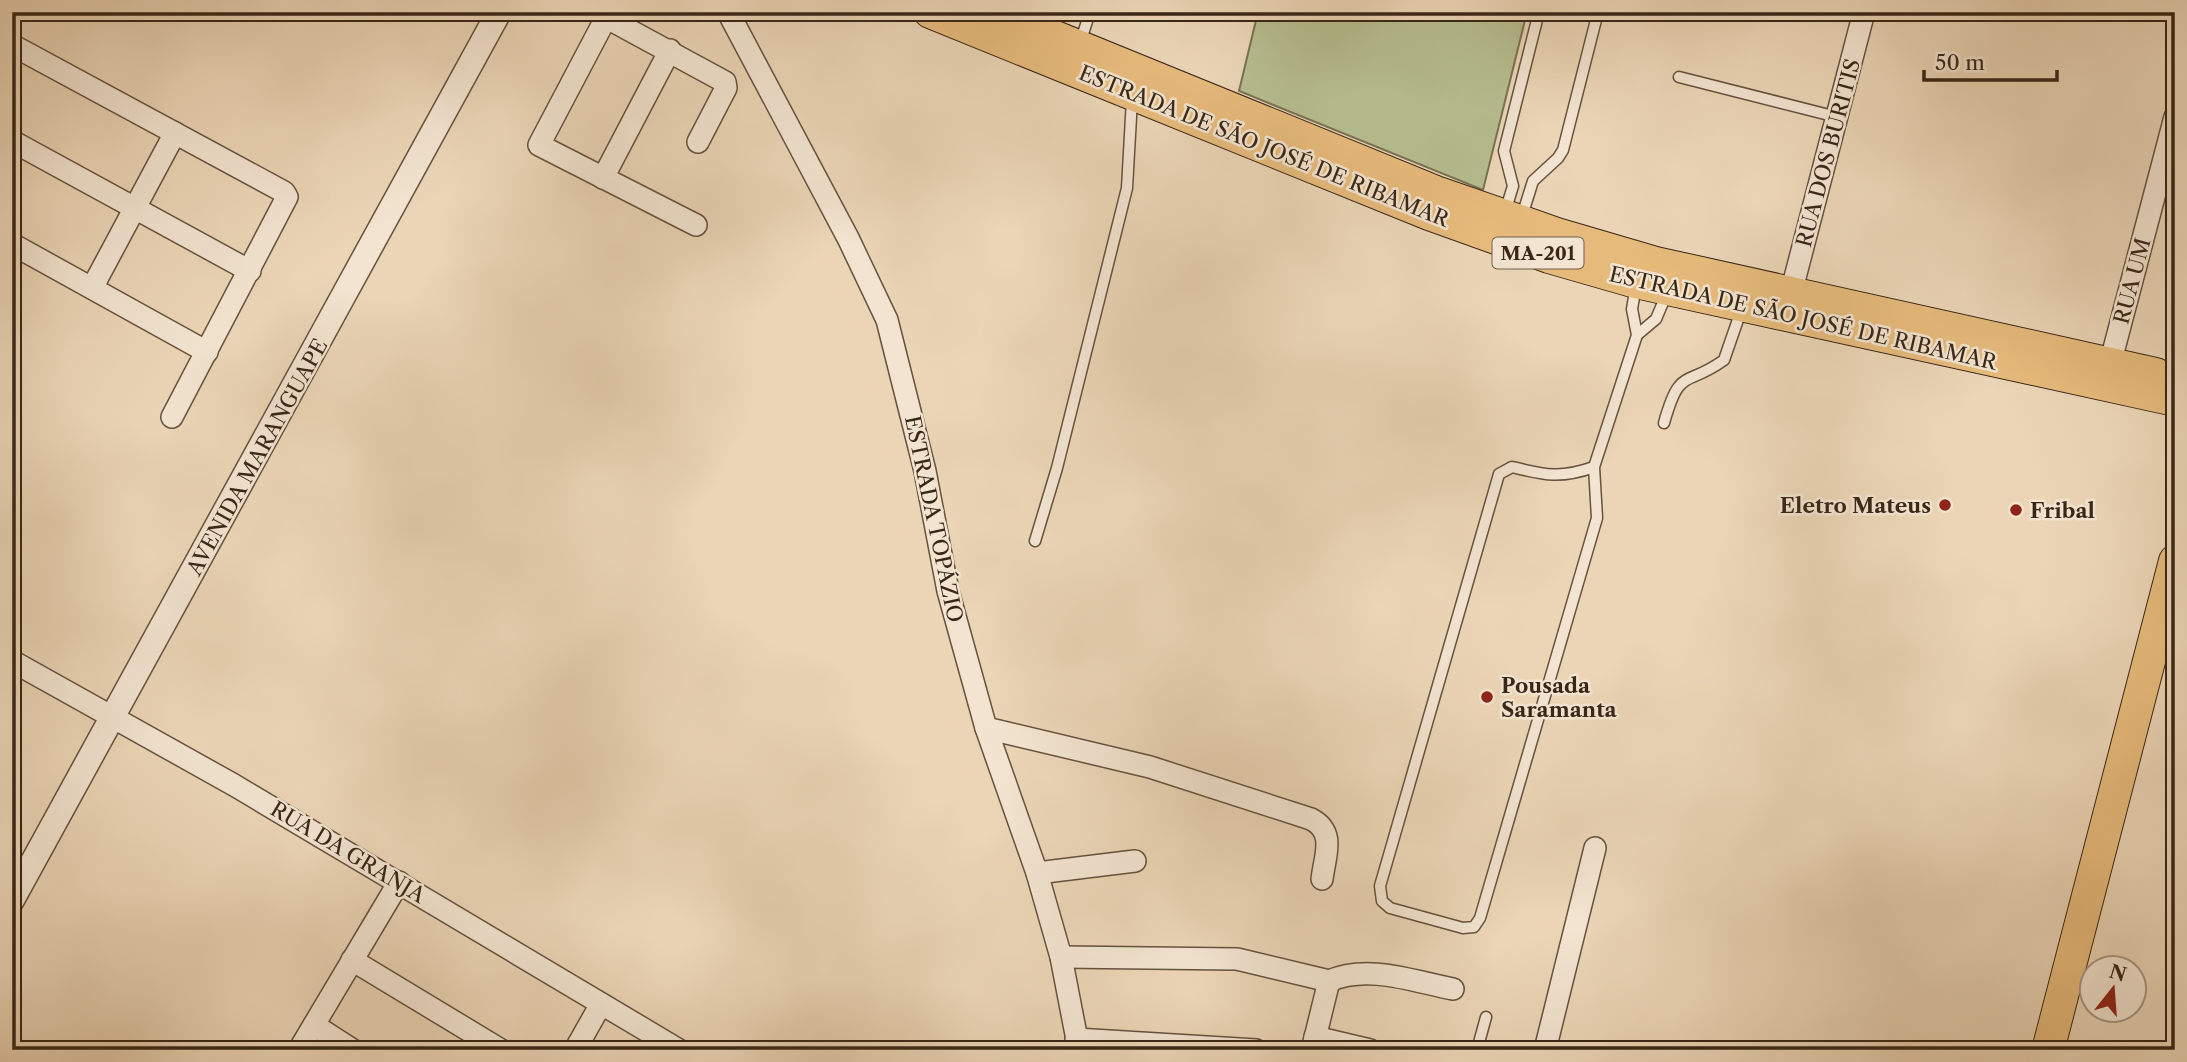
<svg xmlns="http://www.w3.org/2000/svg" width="2187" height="1062" viewBox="0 0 2187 1062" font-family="'Libre Caslon Text',serif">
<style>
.green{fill:#b6bd8f;stroke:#787252;stroke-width:2}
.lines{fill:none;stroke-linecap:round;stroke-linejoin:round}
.service-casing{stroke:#66523e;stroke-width:13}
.minor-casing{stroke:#66523e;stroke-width:24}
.tertiary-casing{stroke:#66523e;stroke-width:27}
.primary-casing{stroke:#392716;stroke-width:34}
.service{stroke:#f2e4d0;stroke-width:10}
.minor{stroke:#f2e4d0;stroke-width:21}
.tertiary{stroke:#f2e4d0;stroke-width:24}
.primary{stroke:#e6ba7b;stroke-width:32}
.poi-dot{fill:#8f2418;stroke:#f2e4d0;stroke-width:2.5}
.labels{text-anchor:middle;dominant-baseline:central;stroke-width:5;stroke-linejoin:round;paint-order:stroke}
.shield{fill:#f2e4d0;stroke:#70604e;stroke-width:2}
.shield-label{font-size:19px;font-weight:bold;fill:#392716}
.street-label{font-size:21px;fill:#392716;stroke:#f2e4d0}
.poi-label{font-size:21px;font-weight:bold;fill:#392716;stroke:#f2e4d0;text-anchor:start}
</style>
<rect width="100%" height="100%" fill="#ebd5b6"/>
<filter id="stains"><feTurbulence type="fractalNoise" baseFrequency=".00286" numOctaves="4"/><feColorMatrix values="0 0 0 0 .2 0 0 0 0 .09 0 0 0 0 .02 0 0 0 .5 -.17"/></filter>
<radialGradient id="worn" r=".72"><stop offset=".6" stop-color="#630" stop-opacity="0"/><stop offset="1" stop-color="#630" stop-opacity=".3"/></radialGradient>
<polygon class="green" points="1258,12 1527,12 1483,190 1239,91"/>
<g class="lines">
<defs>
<g id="service">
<polyline points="1080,43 1090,12"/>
<polyline points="1679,77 1837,117"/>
<polyline points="1505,212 1513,186 1504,151 1539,12"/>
<polyline points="1521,219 1533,181 1558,158 1563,150 1598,12"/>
<polyline points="1637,335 1656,319 1667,293"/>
<path d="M1664,423C1680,366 1685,388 1724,360L1742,308"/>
<path d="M1594,467C1560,479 1545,475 1512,467L1499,474L1380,886L1382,901L1390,908L1463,928L1474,927L1480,918L1597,518L1594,467L1637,335L1632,309L1636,285"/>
<polyline points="1035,541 1057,468 1127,188 1132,99"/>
<polyline points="1477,1050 1486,1017"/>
</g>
<g id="minor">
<polyline points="596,12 725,82 726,88 698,142"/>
<polyline points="609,12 539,145 696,225"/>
<polyline points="728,12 848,238 887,320 925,471 948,591 986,728 1037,873 1061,957 1079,1050"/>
<polyline points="12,45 284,192 287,197 172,417"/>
<polyline points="12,141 250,271"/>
<polyline points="603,178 670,50"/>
<polyline points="12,244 207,352"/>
<polyline points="92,288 175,133"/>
<polyline points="1791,293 1864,12"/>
<polyline points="2110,364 2175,117"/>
<polyline points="12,661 234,785 679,1050"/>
<path d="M986,728L1150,767L1311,819C1336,832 1325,855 1322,879"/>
<polyline points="1037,873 1135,861"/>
<polyline points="1061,957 1237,959 1329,981"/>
<polyline points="352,960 501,1050"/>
<path d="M1329,981C1368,964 1412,981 1453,989"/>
<polyline points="314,1025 353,1050"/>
<polyline points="1315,1037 1370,1050"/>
<polyline points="1076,1039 1256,1050"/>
<polyline points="299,1050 399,882"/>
<polyline points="575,1050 601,1004"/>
<polyline points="1312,1050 1329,981"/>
<polyline points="1545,1050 1595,848"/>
</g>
<polyline id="tertiary" points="12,900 499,12"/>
<g id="primary">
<polyline points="930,12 1429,214 1549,257 1636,282 2175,400"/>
<polyline points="994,12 1436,192 1557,234 1656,263 2156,374"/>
<polyline points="2048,1050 2175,561"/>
</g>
</defs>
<use href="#service" class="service-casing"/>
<use href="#minor" class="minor-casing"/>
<use href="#tertiary" class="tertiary-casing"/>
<use href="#primary" class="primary-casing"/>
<use href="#service" class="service"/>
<use href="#minor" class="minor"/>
<use href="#tertiary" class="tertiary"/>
<use href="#primary" class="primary"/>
</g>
<g class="poi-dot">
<circle cx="1945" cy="505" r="7"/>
<circle cx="2016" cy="510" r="7"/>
<circle cx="1487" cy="697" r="7"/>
</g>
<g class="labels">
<rect class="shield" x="1492.5" y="237.5" width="91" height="31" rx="5"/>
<g class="shield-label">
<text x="1538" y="253">MA-201</text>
</g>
<g class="street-label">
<text transform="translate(1264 146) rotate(22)">ESTRADA DE SÃO JOSÉ DE RIBAMAR</text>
<text transform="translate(1828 153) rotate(-75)">RUA DOS BURITIS</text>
<text transform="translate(2132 281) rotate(-75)">RUA UM</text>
<text transform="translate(1803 318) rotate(13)">ESTRADA DE SÃO JOSÉ DE RIBAMAR</text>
<text transform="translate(257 457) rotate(-61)">AVENIDA MARANGUAPE</text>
<text transform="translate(934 519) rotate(78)">ESTRADA TOPÁZIO</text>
<text transform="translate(348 852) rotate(31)">RUA DA GRANJA</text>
</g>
<g class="poi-label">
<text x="1931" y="505" text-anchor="end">Eletro Mateus</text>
<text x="2030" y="510">Fribal</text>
<text x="1501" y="685">Pousada<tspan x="1501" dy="24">Saramanta</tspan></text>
</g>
</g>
<rect width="2187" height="1062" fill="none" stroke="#ebd5b6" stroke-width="42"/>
<rect x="14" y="14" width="2159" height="1034" fill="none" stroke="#392716" stroke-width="3.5"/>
<rect x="21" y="21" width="2145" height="1020" fill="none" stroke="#392716" stroke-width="2"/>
<g transform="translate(2113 989) rotate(17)"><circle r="33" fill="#f2e4d0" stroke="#a89886" stroke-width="2"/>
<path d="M0-5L12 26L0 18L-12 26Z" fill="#8f2418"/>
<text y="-10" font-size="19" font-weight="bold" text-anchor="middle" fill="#392716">N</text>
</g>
<path d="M1924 70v10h133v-10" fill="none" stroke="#392716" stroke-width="3.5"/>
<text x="1935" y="70" font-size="21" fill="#392716" stroke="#f2e4d0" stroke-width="5" paint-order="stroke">50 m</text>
<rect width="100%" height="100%" filter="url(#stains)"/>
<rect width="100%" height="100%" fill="url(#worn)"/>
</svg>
